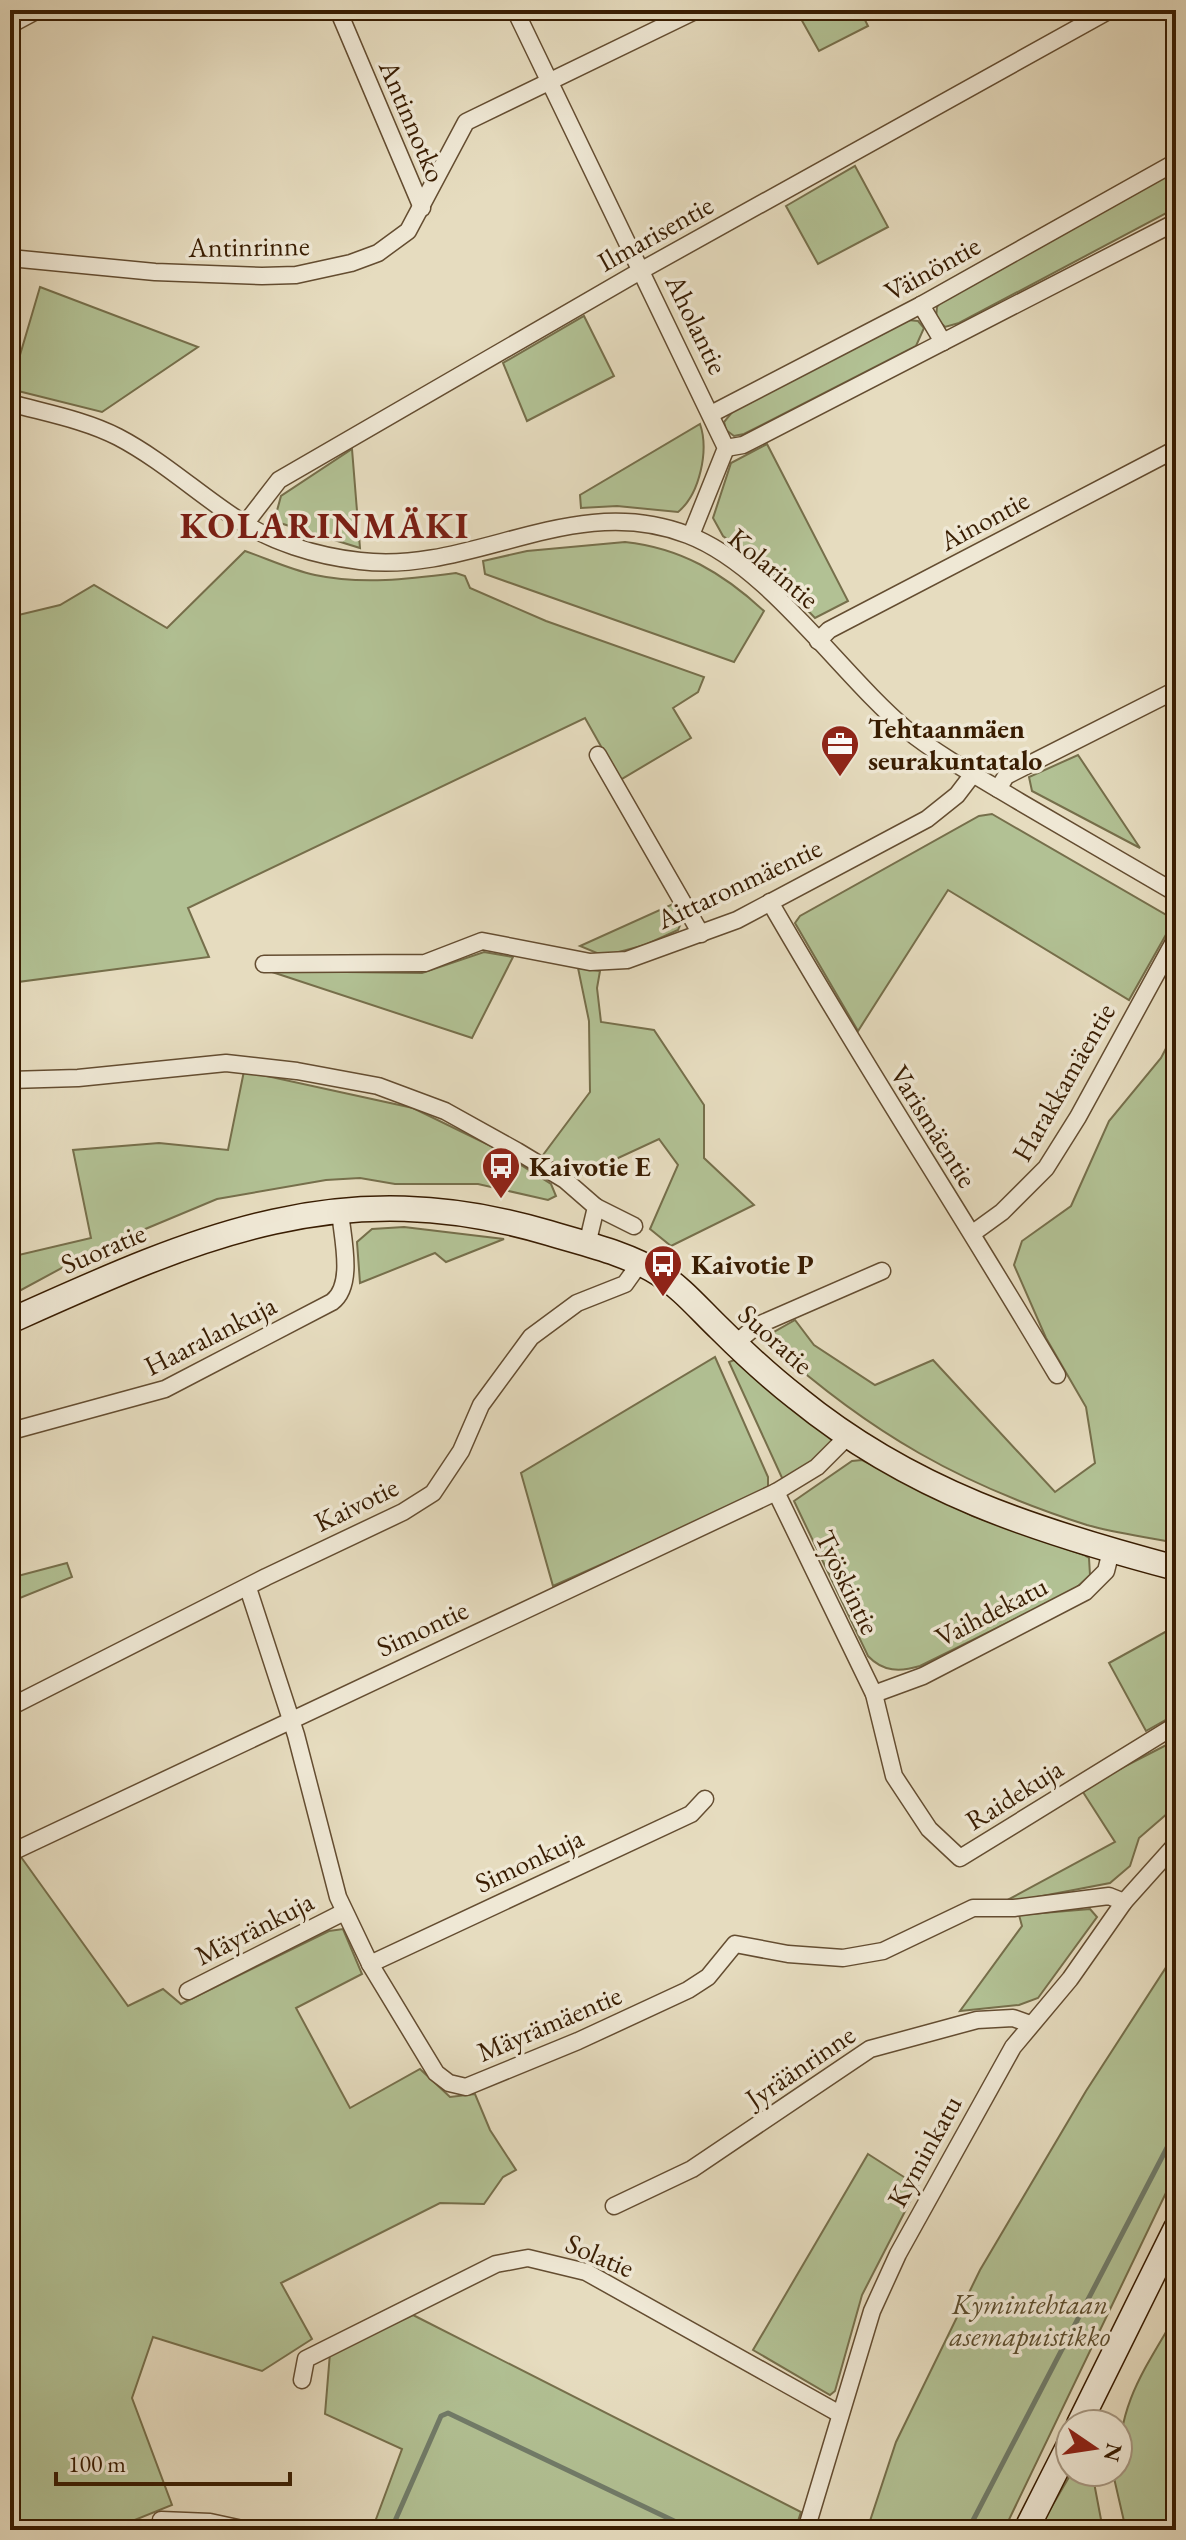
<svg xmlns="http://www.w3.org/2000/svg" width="1186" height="2540" viewBox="0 0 1186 2540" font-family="'EB Garamond',serif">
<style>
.green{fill:#b2c194;stroke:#766f4b;stroke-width:2}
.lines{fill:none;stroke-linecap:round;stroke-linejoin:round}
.stream{stroke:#717c6a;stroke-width:5}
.street-casing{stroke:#644d31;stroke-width:19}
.secondary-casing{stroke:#391d02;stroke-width:27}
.street{stroke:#efe8d5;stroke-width:16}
.secondary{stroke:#efe8d5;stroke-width:24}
.labels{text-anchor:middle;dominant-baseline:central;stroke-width:7;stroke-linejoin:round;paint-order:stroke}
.street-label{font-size:28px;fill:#391d02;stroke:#efe8d5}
.poi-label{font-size:28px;font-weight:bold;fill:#391d02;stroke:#efe8d5;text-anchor:start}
.park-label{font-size:28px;font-style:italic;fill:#5d4e2e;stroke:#efe8d5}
.district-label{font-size:36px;font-weight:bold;letter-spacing:2px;fill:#7a1f14;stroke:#efe8d5}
</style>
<rect width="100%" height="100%" fill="#e6dcbf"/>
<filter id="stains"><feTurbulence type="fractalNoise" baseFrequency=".0025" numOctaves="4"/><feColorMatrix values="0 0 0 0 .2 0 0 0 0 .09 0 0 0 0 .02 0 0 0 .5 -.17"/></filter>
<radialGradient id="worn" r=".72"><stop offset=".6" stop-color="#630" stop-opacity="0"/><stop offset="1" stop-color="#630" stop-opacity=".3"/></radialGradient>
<g class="green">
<polygon points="796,10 860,10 868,26 819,51"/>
<polygon points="855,166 888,227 818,264 786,206"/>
<polygon points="1176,170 1176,208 959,323 945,327 936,318 937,307 943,298"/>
<polygon points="40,287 198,347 102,412 10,389"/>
<polygon points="584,316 614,376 527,421 503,363"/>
<polygon points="908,320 918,321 924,328 916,346 744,434 734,436 726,430 724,422 733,411"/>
<path d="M700,424C709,450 700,494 678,512L617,506L581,508L580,495Z"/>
<polygon points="767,444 848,601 815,618 768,569 723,536 713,518 731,463"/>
<polygon points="352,449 360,548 280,523 275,518 281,496"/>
<path d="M625,542C681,548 723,573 764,611L734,662L485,574L483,561L527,551Z"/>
<path d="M245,551C268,559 291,570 315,575C362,585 409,579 456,573L465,576L470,588L546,621L704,677L698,692L673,708L691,738L620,780L585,718L188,908L209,957L10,983V617L60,605L94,585L167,628Z"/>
<polygon points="1078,755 1140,848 1032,791 1029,777"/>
<polygon points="992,814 1168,916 1172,924 1129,1000 948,890 858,1031 795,923 800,916 979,816"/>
<polygon points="673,904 682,921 678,930 645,945 604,956 580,946"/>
<polygon points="484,952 513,957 472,1038 269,971 422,973"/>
<polygon points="578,968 600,971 597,988 601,1022 654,1030 704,1105 704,1158 754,1205 671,1246 650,1229 678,1165 659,1139 575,1178 543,1155 590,1092 589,1021"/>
<path d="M1176,1029V1543C1147,1537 1115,1533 1087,1525C961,1485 870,1433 772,1345L774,1332L795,1320L814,1345L875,1385L933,1360L1055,1492L1095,1463L1086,1407L1046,1338L1014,1265L1022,1241L1071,1206L1109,1121L1161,1058Z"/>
<polygon points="244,1071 413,1108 491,1146 551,1184 556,1196 548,1200 478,1184 395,1184 360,1178 326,1180 217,1199 95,1250 10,1296 10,1257 91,1238 73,1150 159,1143 228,1150"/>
<polygon points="404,1227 504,1239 446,1262 435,1253 360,1283 357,1242 372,1229"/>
<polygon points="715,1357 768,1477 768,1490 553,1586 521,1473"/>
<polygon points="737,1359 832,1435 831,1449 783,1480 729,1362"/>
<path d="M862,1460L973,1516L1084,1555L1089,1558L1090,1575L1074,1590L920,1666C900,1672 883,1672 868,1656L794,1501L852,1461Z"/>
<polygon points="67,1563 72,1577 10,1602 10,1578"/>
<polygon points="1176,1626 1176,1714 1146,1731 1109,1663"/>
<polygon points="1176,1740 1176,1806 1139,1838 1130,1866 1110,1883 1000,1904 1115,1842 1081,1789"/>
<polygon points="21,1857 128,2006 163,1989 181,2004 329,1931 343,1929 362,1974 296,2008 350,2108 420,2069 450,2097 475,2094 490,2130 516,2170 503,2177 484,2204 440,2203 281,2283 312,2339 262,2371 153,2337 132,2398 172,2505 110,2530 10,2530 10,1861"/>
<polygon points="1090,1909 1097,1917 1038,1998 1019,2005 960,2011 1022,1926 1019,1915"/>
<polygon points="1176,1952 1176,2172 1004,2530 867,2530 896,2442 980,2270 1086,2091"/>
<polygon points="868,2154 918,2186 862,2295 835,2391 830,2395 753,2350"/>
<polygon points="413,2315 801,2512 795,2530 372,2530 402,2449 325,2414 330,2353"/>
<path d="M1176,2315V2530H1126L1114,2478V2472H1118C1118,2404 1143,2372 1176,2315Z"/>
<polygon points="1072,2472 1092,2472 1103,2530 1038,2530"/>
</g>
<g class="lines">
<g class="stream">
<polyline points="391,2530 441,2416 448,2413 693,2530"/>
<polyline points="968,2530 1171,2140"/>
</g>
<defs>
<g id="street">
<polyline points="338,10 422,208"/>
<polyline points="515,10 726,448 691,535"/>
<polyline points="10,25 38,10"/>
<polyline points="10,258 155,272 262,276 296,275 351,263 378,253 408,231 466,122 697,10"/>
<polyline points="921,305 943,342"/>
<path d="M10,403C46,413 85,420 118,437C160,459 195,491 234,517C270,542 316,556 360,561C473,575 573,490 688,535C769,566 840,674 907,730C942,758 982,779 1020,802C1072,832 1124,863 1176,893"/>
<polyline points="711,414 921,305 1176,162"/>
<polyline points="726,448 743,445 1176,222"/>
<polyline points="245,524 279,480 642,270 1110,10"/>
<polyline points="818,641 829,630 1176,449"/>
<polyline points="598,755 701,934"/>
<polyline points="998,789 1006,776 1176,690"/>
<path d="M770,902C862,1062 963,1216 1057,1375"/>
<polyline points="264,964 425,963 482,941 590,962 627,960 737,920 927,819 957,795 973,774"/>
<polyline points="10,1080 78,1078 226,1063 297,1071 378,1086 445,1111 517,1151 565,1180 596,1207 587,1245"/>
<polyline points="596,1207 634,1226"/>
<polyline points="973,1233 1002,1212 1046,1168 1078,1117 1176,938"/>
<polyline points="735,1344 756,1326 882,1271"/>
<path d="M15,1430L165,1389L332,1302C355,1285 342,1237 340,1211"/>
<polyline points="776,1492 874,1694 894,1776 929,1829 960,1858 1176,1725"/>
<polyline points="248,1588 296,1735 338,1897 370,1964 436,2073 449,2083 466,2087 578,2041 688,1990 708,1977 735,1944 788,1954 843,1958 883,1951 973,1908 1014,1908 1109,1896 1124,1902"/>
<polyline points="874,1694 923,1676 1085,1592 1106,1571 1111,1551"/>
<polyline points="14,1705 266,1577 403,1512 433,1493 461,1451 481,1405 531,1337 577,1303 625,1284 640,1263"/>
<polyline points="10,1853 776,1492 817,1467 847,1437"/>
<polyline points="370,1964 691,1814 705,1799"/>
<polyline points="188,1991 344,1912"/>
<polyline points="614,2206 692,2169 870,2049 977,2020 1013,2018 1030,2024"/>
<polyline points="302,2380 306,2359 496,2264 528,2258 586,2272 838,2413"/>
<polyline points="161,2520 210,2522 247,2530"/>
<polyline points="806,2530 872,2311 898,2254 1013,2047 1070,1979 1124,1902 1176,1844"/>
</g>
<g id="secondary">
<path d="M10,1321C197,1237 340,1171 549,1233C585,1244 626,1253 658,1273C682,1288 700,1310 720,1329C744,1353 770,1377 797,1398C911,1491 1036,1531 1176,1568"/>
<polyline points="1079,2424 1176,2228"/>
<polyline points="1026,2530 1070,2443"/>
</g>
</defs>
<use href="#street" class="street-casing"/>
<use href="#secondary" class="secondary-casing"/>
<use href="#street" class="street"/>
<use href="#secondary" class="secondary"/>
</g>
<defs>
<symbol id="office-pin" viewBox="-11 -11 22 30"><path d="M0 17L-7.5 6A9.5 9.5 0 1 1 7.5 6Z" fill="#8f2418" stroke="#efe8d5"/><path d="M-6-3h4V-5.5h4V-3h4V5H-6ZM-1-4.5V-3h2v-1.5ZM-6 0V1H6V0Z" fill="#fff"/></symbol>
<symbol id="bus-pin" viewBox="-11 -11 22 30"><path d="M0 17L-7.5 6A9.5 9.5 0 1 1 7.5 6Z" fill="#8f2418" stroke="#efe8d5"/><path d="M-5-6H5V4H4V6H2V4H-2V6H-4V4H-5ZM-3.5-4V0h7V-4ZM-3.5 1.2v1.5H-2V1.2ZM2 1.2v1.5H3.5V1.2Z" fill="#fff"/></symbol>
</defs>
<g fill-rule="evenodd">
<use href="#office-pin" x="818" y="722" width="44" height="60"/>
<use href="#bus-pin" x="479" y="1144" width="44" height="60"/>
<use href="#bus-pin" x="641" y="1242" width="44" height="60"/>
</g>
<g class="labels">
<g class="street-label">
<text transform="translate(413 121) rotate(67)">Antinnotko</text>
<text transform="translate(655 233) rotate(-29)">Ilmarisentie</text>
<text transform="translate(249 246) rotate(-1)">Antinrinne</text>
<text transform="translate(932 268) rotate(-29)">Väinöntie</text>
<text transform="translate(697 324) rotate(64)">Aholantie</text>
<text transform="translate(984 520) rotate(-28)">Ainontie</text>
<text transform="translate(774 568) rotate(40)">Kolarintie</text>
<text transform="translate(739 883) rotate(-25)">Aittaronmäentie</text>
<text transform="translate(1063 1082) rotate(-60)">Harakkamäentie</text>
<text transform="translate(934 1126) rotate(58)">Varismäentie</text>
<text transform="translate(103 1248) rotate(-23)">Suoratie</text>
<text transform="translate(210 1335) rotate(-27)">Haaralankuja</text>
<text transform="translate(776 1339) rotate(42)">Suoratie</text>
<text transform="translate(356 1504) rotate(-26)">Kaivotie</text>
<text transform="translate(848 1582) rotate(64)">Työskintie</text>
<text transform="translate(991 1611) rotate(-27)">Vaihdekatu</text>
<text transform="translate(422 1628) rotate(-25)">Simontie</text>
<text transform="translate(1014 1794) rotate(-32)">Raidekuja</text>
<text transform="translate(529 1860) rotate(-25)">Simonkuja</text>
<text transform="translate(254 1928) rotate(-27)">Mäyränkuja</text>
<text transform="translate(549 2023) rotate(-23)">Mäyrämäentie</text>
<text transform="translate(800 2066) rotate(-34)">Jyräänrinne</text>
<text transform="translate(924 2151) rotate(-61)">Kyminkatu</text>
<text transform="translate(600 2255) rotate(23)">Solatie</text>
</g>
<g class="poi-label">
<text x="868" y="728">Tehtaanmäen<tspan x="868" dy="32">seurakuntatalo</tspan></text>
<text x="529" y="1166">Kaivotie E</text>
<text x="691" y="1264">Kaivotie P</text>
</g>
<g class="park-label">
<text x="1030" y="2304">Kymintehtaan<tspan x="1030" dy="32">asemapuistikko</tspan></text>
</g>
<g class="district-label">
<text x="325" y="525">KOLARINMÄKI</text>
</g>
</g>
<rect width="1186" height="2540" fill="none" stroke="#e6dcbf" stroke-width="40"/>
<rect x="12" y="12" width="1162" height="2516" fill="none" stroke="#391d02" stroke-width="4"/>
<rect x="20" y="20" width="1146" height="2500" fill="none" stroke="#391d02" stroke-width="2"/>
<g transform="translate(1094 2448) rotate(103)"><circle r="38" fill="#efe8d5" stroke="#a69781" stroke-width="2"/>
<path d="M0-6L14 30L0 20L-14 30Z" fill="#8f2418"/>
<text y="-12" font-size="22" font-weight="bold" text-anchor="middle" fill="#391d02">N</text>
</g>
<path d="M56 2472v12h234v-12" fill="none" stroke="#391d02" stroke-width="4"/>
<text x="68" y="2472" font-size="24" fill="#391d02" stroke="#efe8d5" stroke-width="6" paint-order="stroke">100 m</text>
<rect width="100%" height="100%" filter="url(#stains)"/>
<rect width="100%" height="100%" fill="url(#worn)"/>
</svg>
